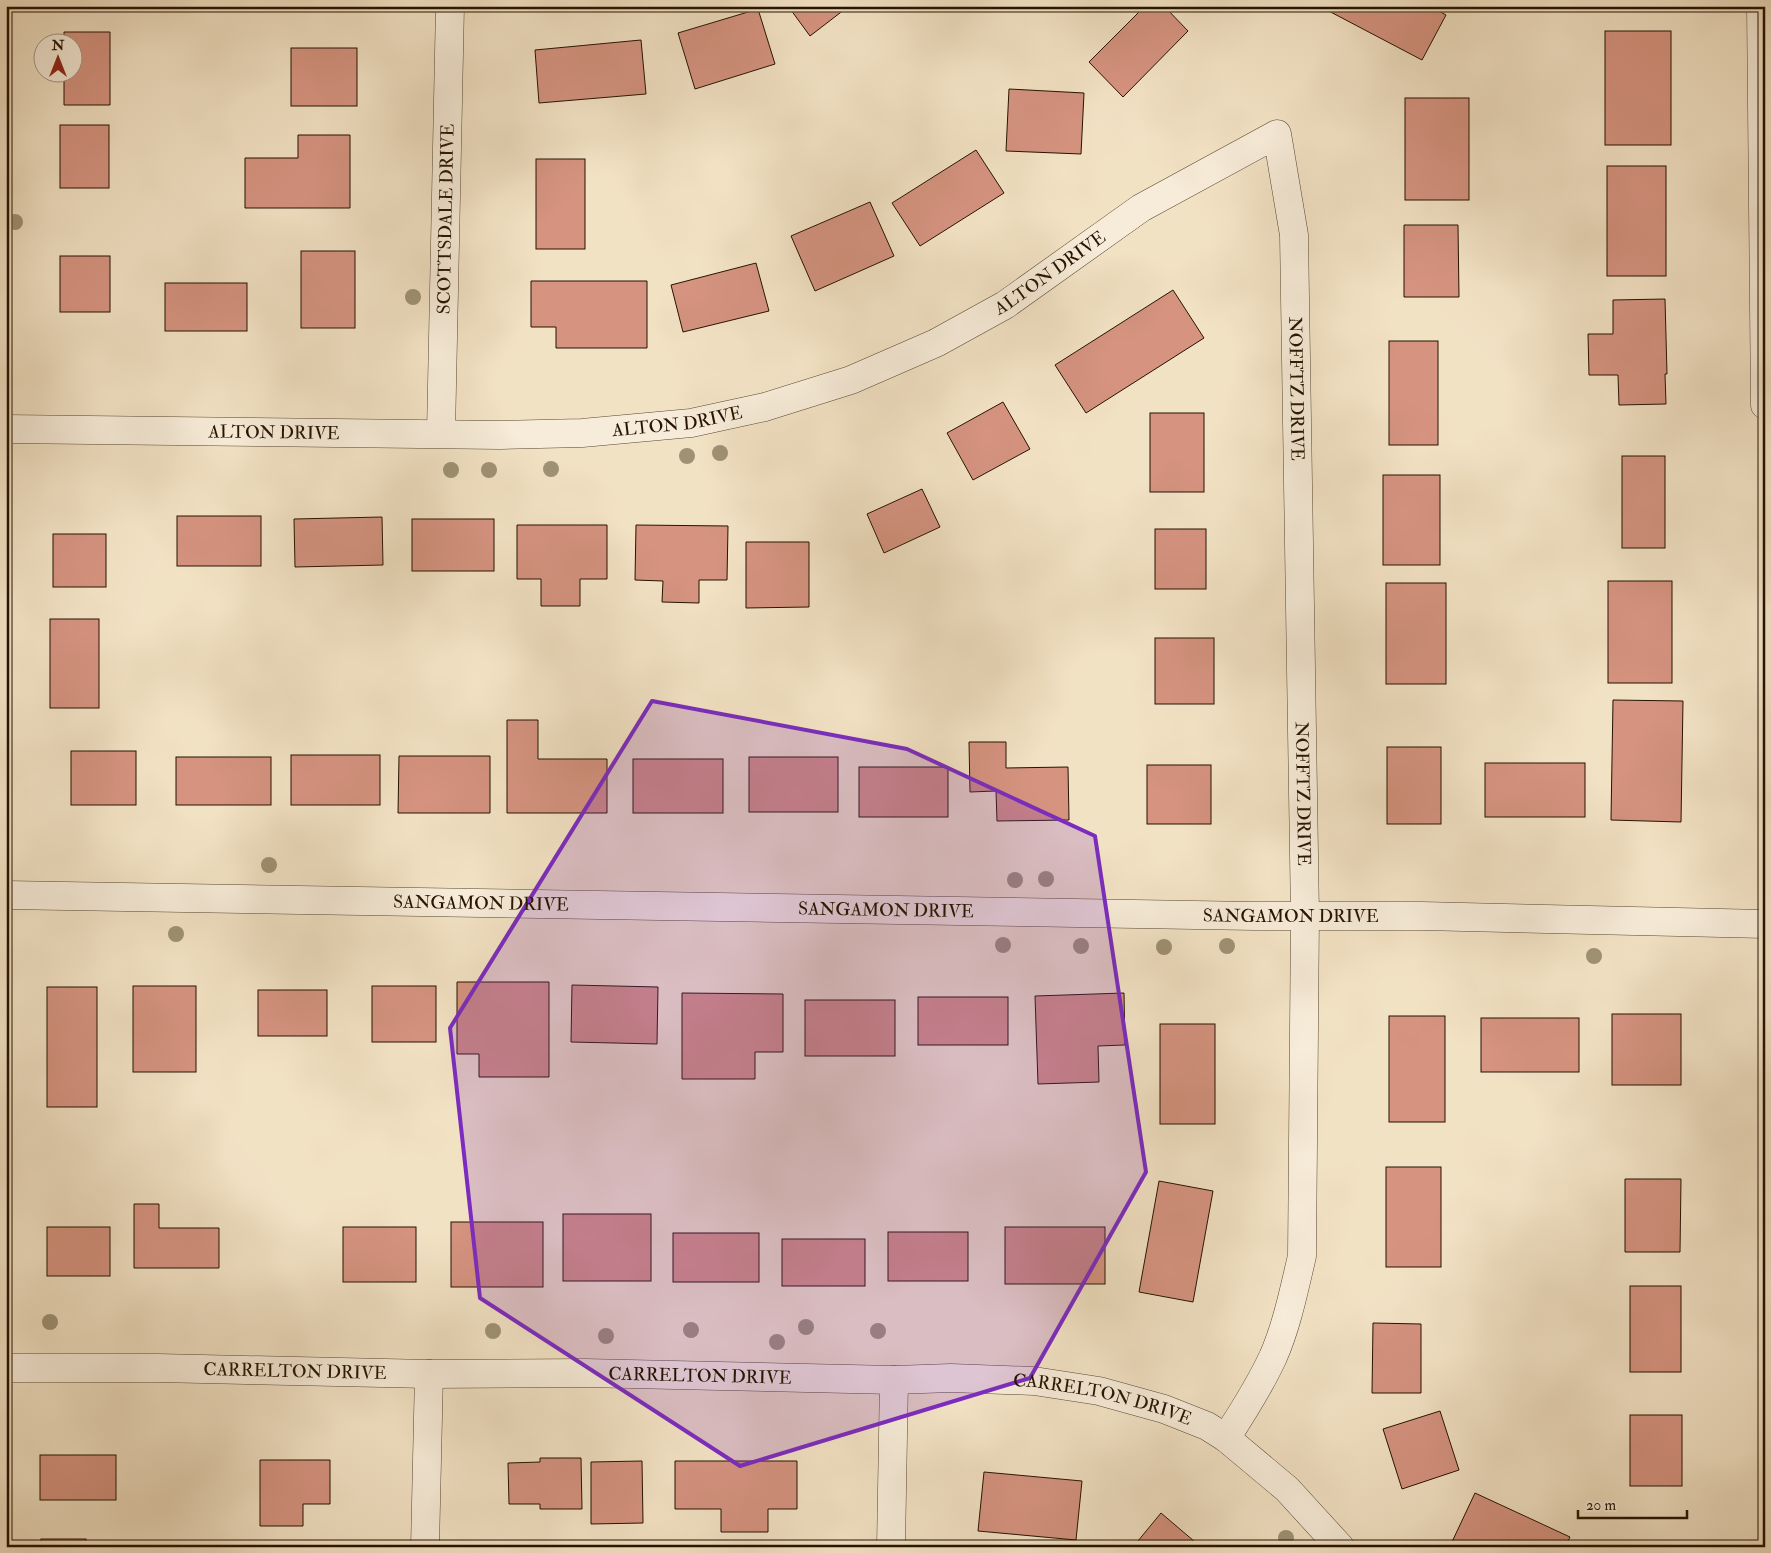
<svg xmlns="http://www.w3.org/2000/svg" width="1771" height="1553" viewBox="0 0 1771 1553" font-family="'IM FELL Double Pica',serif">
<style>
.building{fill:#d59380;stroke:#251300}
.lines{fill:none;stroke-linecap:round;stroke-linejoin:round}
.minor-casing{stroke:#584731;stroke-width:29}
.minor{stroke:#f7ecd9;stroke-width:28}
.tree{fill:#9f9274}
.marked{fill:#7b2cbf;fill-opacity:0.2;stroke:#7b2cbf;stroke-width:4;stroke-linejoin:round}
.labels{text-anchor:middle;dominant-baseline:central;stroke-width:4;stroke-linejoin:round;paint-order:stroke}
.street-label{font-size:18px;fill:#251300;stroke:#f7ecd9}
</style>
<rect width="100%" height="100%" fill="#f2e2c4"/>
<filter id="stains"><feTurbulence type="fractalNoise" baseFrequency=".004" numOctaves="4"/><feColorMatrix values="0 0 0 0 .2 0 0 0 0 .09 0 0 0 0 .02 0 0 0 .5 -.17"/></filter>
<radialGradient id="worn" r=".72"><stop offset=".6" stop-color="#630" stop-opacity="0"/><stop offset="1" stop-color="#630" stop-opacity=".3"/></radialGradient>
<g class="building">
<polygon points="788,6 849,6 810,36"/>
<polygon points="1145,6 1164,6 1188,31 1123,97 1089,62"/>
<polygon points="1209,6 1266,6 1209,11"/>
<polygon points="1323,6 1430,6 1446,15 1422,60 1323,8"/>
<rect x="1613" y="6" width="53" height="3"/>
<polygon points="758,9 775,64 695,89 678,33"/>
<rect x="1605" y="31" width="66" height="114"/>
<polygon points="64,32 110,32 110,105 64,105 64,72 72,72 72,42 64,42"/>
<polygon points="641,40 646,94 539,103 535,50"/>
<rect x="291" y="48" width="66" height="58"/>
<polygon points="1009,89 1084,93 1081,154 1006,151"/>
<rect x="1405" y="98" width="64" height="102"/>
<rect x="60" y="125" width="49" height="63"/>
<polygon points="298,135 350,135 350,208 245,208 245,158 298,158"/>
<polygon points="976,150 1004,193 920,246 892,203"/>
<rect x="536" y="159" width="49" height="90"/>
<rect x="1607" y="166" width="59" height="110"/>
<polygon points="870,202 894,256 815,291 791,236"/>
<polygon points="1404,225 1458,225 1459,297 1404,297"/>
<rect x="301" y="251" width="54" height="77"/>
<rect x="60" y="256" width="50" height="56"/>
<polygon points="756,263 769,311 683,332 671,285"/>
<polygon points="531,281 647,281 647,348 556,348 556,327 531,327"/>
<rect x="165" y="283" width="82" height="48"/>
<polygon points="1173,290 1204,338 1086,413 1055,365"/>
<polygon points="1665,299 1667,374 1665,374 1666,404 1619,405 1618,375 1589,375 1588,334 1613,334 1613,300"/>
<rect x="1389" y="341" width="49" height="104"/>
<polygon points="1003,402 1030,449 973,480 947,433"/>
<rect x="1150" y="413" width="54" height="79"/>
<rect x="1622" y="456" width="43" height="92"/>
<rect x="1383" y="475" width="57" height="90"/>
<polygon points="922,489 940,527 884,553 867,514"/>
<rect x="177" y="516" width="84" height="50"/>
<polygon points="382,517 383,565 295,567 294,519"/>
<rect x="412" y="519" width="82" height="52"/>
<polygon points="517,525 607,525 607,579 580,579 580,606 541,606 541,579 517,579"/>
<polygon points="636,525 728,526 727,580 699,580 699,603 662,602 663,581 635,580"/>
<rect x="1155" y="529" width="51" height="60"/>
<rect x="53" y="534" width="53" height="53"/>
<polygon points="746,542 809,542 809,607 746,608"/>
<rect x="1608" y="581" width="64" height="102"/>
<rect x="1386" y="583" width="60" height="101"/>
<rect x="50" y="619" width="49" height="89"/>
<rect x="1155" y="638" width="59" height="66"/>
<polygon points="1613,700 1683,701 1681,822 1611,820"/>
<polygon points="507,720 538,720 538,759 607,759 607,813 507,813"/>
<polygon points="969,742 1006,742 1006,768 1068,767 1069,820 997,821 996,791 970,792"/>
<rect x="1387" y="747" width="54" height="77"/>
<rect x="71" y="751" width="65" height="54"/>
<rect x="291" y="755" width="89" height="50"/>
<polygon points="399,756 490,756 490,813 398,813"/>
<rect x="176" y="757" width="95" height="48"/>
<rect x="749" y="757" width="89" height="55"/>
<rect x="633" y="759" width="90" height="54"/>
<rect x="1485" y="763" width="100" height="54"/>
<rect x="1147" y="765" width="64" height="59"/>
<rect x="859" y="767" width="89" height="50"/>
<polygon points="457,982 549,982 549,1077 479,1077 479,1054 457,1054"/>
<polygon points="572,985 658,987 657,1044 571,1042"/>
<rect x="133" y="986" width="63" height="86"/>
<rect x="372" y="986" width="64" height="56"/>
<rect x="47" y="987" width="50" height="120"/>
<rect x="258" y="990" width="69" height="46"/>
<polygon points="682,993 783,994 783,1052 755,1052 755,1079 682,1079"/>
<polygon points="1124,993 1125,1045 1098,1046 1099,1082 1038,1084 1035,996"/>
<rect x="918" y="997" width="90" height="48"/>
<rect x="805" y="1000" width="90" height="56"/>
<rect x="1612" y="1014" width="69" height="71"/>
<rect x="1389" y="1016" width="56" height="106"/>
<rect x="1481" y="1018" width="98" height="54"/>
<rect x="1160" y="1024" width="55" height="100"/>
<rect x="1386" y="1167" width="55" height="100"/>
<polygon points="1625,1179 1681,1179 1680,1252 1625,1252"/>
<polygon points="1159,1181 1213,1191 1193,1302 1139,1292"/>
<polygon points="134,1204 159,1204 159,1228 219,1228 219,1268 134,1268"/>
<rect x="563" y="1214" width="88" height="67"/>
<rect x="451" y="1222" width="92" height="65"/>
<rect x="47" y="1227" width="63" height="49"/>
<rect x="343" y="1227" width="73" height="55"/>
<rect x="1005" y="1227" width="100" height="57"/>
<rect x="888" y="1232" width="80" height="49"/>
<rect x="673" y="1233" width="86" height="49"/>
<rect x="782" y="1239" width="83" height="47"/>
<rect x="1630" y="1286" width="51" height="86"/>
<polygon points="1373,1323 1421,1324 1421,1393 1372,1393"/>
<polygon points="1440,1411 1459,1470 1402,1489 1383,1429"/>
<rect x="1630" y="1415" width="52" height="71"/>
<rect x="40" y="1455" width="76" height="45"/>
<polygon points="540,1458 581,1458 582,1509 540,1509 540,1504 509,1504 508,1463 540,1462"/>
<polygon points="260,1460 330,1460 330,1504 303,1504 303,1526 260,1526"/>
<polygon points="642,1461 643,1523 591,1524 591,1462"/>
<polygon points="675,1461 797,1461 797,1509 768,1509 768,1532 721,1532 721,1509 675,1509"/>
<polygon points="984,1472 1082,1481 1076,1540 978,1531"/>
<polygon points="1475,1493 1570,1537 1565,1547 1457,1547 1451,1544"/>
<polygon points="1161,1513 1201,1547 1133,1547"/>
<rect x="41" y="1539" width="45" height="8"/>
</g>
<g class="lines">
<defs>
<g id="minor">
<polyline points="1761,6 1765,405"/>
<path id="s1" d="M6,429L500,435L582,433L691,423L765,407L851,380L936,343L1005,305L1141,208L1277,134L1294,235L1305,916L1302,1256C1294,1290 1287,1325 1273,1357C1260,1385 1243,1412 1226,1438"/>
<path id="s2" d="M441,433L450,6"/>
<path id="s3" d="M6,895L1254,916H1422L1765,924"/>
<path id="s4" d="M6,1368H158L429,1374L585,1373L894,1380L951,1378L1034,1381L1099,1391L1164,1409L1207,1426L1226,1438L1287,1489L1340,1547"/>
<polyline points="425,1547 429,1374"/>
<polyline points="891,1547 894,1380"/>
</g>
</defs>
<use href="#minor" class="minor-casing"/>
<use href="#minor" class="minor"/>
</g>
<g class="tree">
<circle cx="15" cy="222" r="8"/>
<circle cx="413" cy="297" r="8"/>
<circle cx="720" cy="453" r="8"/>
<circle cx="687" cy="456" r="8"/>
<circle cx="551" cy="469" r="8"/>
<circle cx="451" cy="470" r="8"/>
<circle cx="489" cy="470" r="8"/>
<circle cx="269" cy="865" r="8"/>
<circle cx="1046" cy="879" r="8"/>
<circle cx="1015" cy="880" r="8"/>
<circle cx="176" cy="934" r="8"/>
<circle cx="1003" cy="945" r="8"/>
<circle cx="1081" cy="946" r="8"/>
<circle cx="1227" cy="946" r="8"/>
<circle cx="1164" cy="947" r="8"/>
<circle cx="1594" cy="956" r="8"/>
<circle cx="50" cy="1322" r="8"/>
<circle cx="806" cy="1327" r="8"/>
<circle cx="691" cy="1330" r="8"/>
<circle cx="493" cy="1331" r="8"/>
<circle cx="878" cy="1331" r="8"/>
<circle cx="606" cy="1336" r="8"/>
<circle cx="777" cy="1342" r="8"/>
<circle cx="1286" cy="1538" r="8"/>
</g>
<path class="marked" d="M652,701L907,749L1095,836L1146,1172L1030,1378L740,1466L480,1298L450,1028Z"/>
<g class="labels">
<g class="street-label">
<text stroke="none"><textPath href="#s2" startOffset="214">SCOTTSDALE DRIVE</textPath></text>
<text stroke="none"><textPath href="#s1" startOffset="1078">ALTON DRIVE</textPath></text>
<text stroke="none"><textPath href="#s1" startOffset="1601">NOFFTZ DRIVE</textPath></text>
<text stroke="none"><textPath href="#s1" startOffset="672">ALTON DRIVE</textPath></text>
<text stroke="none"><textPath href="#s1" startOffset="268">ALTON DRIVE</textPath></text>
<text stroke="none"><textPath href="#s1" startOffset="2006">NOFFTZ DRIVE</textPath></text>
<text stroke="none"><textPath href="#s3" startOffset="475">SANGAMON DRIVE</textPath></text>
<text stroke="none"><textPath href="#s3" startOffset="880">SANGAMON DRIVE</textPath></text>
<text stroke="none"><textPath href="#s3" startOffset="1285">SANGAMON DRIVE</textPath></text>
<text stroke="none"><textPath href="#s4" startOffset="289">CARRELTON DRIVE</textPath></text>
<text stroke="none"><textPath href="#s4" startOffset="694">CARRELTON DRIVE</textPath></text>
<text stroke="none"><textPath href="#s4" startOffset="1099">CARRELTON DRIVE</textPath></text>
</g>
</g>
<rect width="1771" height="1553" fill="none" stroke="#f2e2c4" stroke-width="25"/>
<rect x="8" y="8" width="1756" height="1538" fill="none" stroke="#251300" stroke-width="2.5"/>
<rect x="12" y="12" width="1746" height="1528" fill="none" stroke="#251300"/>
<g transform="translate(58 58)"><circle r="24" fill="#f7ecd9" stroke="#a39582"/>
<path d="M0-4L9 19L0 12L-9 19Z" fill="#8f2418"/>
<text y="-8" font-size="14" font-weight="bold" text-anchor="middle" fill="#251300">N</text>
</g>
<path d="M1578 1510v8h109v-8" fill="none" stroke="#251300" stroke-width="2.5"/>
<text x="1586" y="1510" font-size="15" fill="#251300" stroke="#f7ecd9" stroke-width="4" paint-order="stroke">20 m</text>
<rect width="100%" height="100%" filter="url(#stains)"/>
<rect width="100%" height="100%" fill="url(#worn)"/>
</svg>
